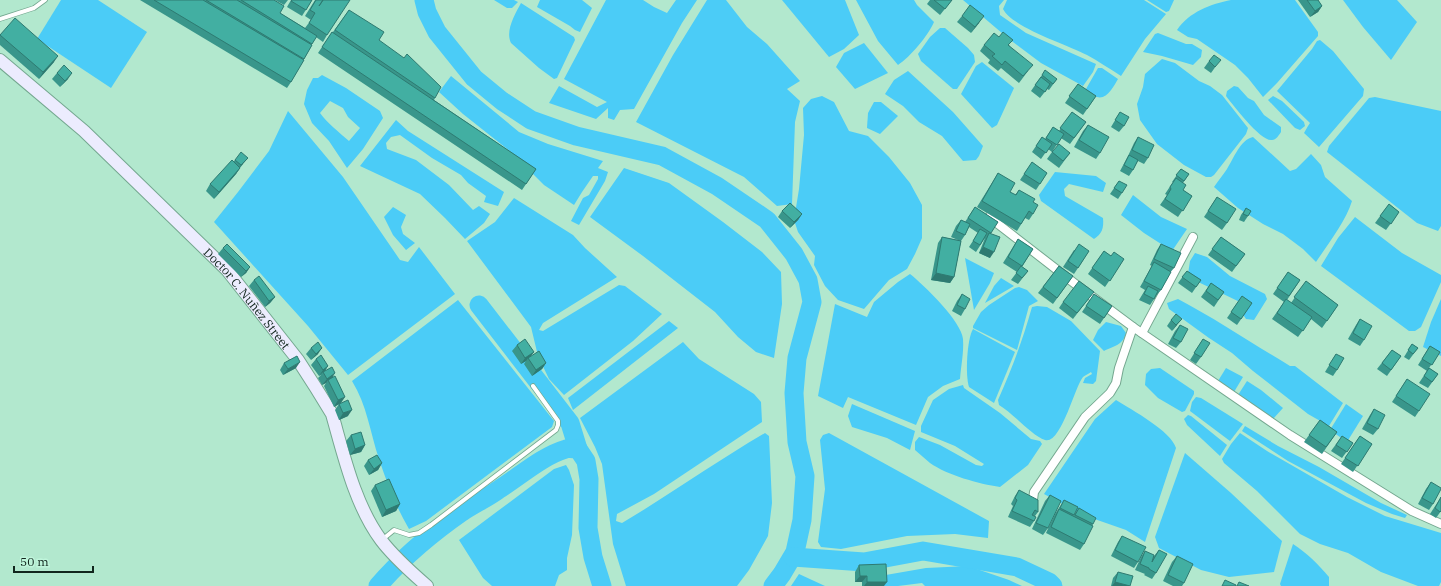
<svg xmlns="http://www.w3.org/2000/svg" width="1441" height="586" viewBox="0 0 1441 586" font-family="'IBM Plex Serif',serif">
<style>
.water{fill:#4bccf7;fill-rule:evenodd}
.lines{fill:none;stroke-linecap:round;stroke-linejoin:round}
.river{stroke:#4bccf7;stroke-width:19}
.lane-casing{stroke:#74a78f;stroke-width:5.5}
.street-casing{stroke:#74a78f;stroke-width:10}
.secondary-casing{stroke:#74a78f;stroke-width:14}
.lane{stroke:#fff;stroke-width:4}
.street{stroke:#fff;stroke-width:8}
.secondary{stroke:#ececfe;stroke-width:12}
.wall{fill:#39968b}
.shaded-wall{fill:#2e7a71}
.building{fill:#42afa2;stroke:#2e7a71}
.labels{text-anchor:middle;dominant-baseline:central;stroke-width:3;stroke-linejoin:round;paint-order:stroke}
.street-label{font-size:12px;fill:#11261d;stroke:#bff5db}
</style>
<rect width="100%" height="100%" fill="#b2e8ce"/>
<g class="water">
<polygon points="61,0 98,0 147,32 111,88 37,39"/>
<polygon points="494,0 514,0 518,2 512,8 507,8"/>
<polygon points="540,0 582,0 592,8 580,32 575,30 570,26 537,7"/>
<polygon points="606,0 643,0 654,7 667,13 676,0 697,0 682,23 634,109 620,110 614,120 608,118 608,108 596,119 549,103 559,86 597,107 607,102 564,79"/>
<polygon points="707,0 726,0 747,27 767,44 800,81 787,89 800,101 795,122 792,204 777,206 744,177 636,122 673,55"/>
<polygon points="782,0 845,0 859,35 844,49 829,57"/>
<path d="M856,0H914L917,5L934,22C928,36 910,57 898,65L878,41Z"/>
<polygon points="963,0 1004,0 999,6 1000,15 1026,33 1096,64 1093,72 1083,86 1041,63 1009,39"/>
<path d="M1007,0H1144L1166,14L1145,39L1121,76C1110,69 1098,61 1087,55C1066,44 1013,28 1003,9Z"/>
<polygon points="1147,0 1174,0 1169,11 1166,12"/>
<path d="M1231,0H1295L1318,32V36L1277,83L1263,97L1248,78L1235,65L1197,39L1188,37L1177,30C1189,12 1211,4 1231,0Z"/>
<polygon points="1343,0 1397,0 1417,22 1391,60 1363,27"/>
<path d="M521,3L574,37L575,40L557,78L554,79L539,68L511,43C505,31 515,14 521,3Z"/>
<polygon points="940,28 945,28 968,48 974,55 975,62 957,89 953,89 921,61 918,54 930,37"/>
<polygon points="1158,33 1186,44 1192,44 1202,50 1201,57 1193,65 1162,56 1143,52 1155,34"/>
<polygon points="1320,40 1333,51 1364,89 1363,96 1319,147 1304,133 1308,126 1310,123 1277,91 1312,49 1317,41"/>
<polygon points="864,43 888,73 855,89 836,67 844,53"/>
<polygon points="1162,59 1175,63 1199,81 1210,86 1222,95 1248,128 1246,134 1214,175 1211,177 1206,177 1184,165 1157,144 1140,120 1137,104 1143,87 1145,74"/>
<polygon points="982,62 1014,88 997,125 992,128 961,94 976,66"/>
<path d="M1098,68H1102L1118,79C1114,86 1107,100 1097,97C1093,96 1089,92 1086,89Z"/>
<polygon points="908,71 953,112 983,146 979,156 976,160 963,161 942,136 919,122 903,106 885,94 894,80"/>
<path d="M322,75L346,88L380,111L383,118L363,149L347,168L329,141L312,123L304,104L307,90L313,78H318ZM330,101L343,108L348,117L360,128L349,141C339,132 328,124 320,113Z"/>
<polygon points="451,76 519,132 548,144 603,161 598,168 608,172 605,181 579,225 571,221 583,198 589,195 598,179 598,176 593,176 582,192 574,205 544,185 511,152 463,114 439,92"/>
<path d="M1234,86L1238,87L1248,98L1254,101L1264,115L1281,127V132C1279,135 1276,140 1272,140C1261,142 1233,105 1226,96L1227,91Z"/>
<polygon points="822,96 834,102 849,131 868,136 889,157 910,183 922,205 922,238 915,254 907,269 889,280 864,309 838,300 825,286 814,265 815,256 798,232 794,220 799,189 804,135 803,108 811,99"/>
<polygon points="1273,96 1282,101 1304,122 1305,126 1300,130 1295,128 1268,100"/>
<polygon points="1375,97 1441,111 1441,226 1438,231 1417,223 1327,152 1329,146 1369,98"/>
<polygon points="874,102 881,102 898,116 880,134 867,128 868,113"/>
<polygon points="288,111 343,177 400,260 408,262 419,247 455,294 348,375 308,326 214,222 238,192 269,151"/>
<polygon points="396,120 408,131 504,192 498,206 484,202 486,196 468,183 461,175 432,158 400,135 391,137 386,143 387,149 416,160 449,185 473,210 479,206 490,214 484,223 465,239 445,218 420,194 360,166"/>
<path d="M1253,137L1290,171L1296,169L1311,154L1321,165L1325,177L1352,201C1346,221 1328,244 1316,262L1303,249L1283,234L1263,224L1238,208L1214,187C1218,181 1223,175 1227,169C1234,158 1240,140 1253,137Z"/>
<polygon points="624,168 669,183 723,222 762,252 781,272 782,304 774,358 756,352 738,337 715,312 643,256 590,217"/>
<path d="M1055,172L1096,176L1106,183L1103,192L1069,184L1064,189L1065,196L1103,218C1104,228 1102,234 1094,239L1041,201L1039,195Z"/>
<polygon points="1133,195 1161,217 1187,229 1172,251 1144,233 1121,215"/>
<polygon points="514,198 573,235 585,248 617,277 543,323 539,330 543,331 619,285 625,286 662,314 633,341 564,395 549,379 538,356 531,327 467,241 495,222"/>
<polygon points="393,207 406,215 401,227 403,234 415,243 406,250 393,235 384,217"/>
<polygon points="1355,217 1402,253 1441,275 1441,282 1421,327 1415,331 1409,331 1321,266 1338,238"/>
<polygon points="1195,253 1207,257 1230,276 1265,294 1267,299 1254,320 1246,319 1242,313 1242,303 1194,280 1188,274 1190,261"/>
<polygon points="965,258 994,273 990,283 974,310"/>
<path d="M910,274C924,285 962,322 963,339C964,352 961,366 960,379L943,386L928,397L916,425L848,397L843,408L818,396L835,304L867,317L874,302L898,282Z"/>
<polygon points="1001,278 1014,286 985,303 994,286"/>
<polygon points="1019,287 1027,290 1038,301 1029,306 1017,350 973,328 973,326 981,312 989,305 1015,288"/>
<path d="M1178,299C1216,319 1253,344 1290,366H1295L1343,403L1329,426L1308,414L1253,371L1232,353L1209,338L1169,309L1167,303Z"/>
<polygon points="1441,299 1441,356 1423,347 1431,322"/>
<path d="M458,300L554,421L552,427L426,521L409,529C396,507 387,483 379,459C370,432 367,405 352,381Z"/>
<path d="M1037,306L1047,307L1071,321L1100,351L1096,381L1093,384L1083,383L1085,378L1092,374L1091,372C1089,374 1085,375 1083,377C1075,386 1061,445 1045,440C1032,436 1013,413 999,405L998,400C1012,369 1023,339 1032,307Z"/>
<polygon points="669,321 678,328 573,410 568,398"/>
<path d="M1106,322L1121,326L1126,333C1123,345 1114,346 1104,351L1093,340L1098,330Z"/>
<path d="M973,329L1015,352L994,403L969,387C965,375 967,339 973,329Z"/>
<path d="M683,342L699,359L754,394L761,402L762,422L654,494L617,514L616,521L622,523C671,494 717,461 765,433L769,436L772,503L768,536L749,570L737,586H626L613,544L602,464L595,447L580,418Z"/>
<polygon points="1160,368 1194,391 1194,394 1185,411 1182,412 1158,398 1145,385 1146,374 1151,369"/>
<polygon points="1226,368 1243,377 1234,392 1218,381"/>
<polygon points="1247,381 1261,390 1283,408 1273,419 1238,395"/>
<path d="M963,385L964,388L1000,413L1031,439L1040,441L1042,444L1028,465L1000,487C979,484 947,475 930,463C925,459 920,454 915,450V442L919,437L940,445L976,465L982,466L984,464L955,446L921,432V426L933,400L949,389Z"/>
<polygon points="1196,397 1201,398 1243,424 1230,441 1190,411 1192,402"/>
<path d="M1116,400C1132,410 1171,431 1176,448L1145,542L1126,530L1083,515L1044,494L1095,419Z"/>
<polygon points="852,404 915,431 910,450 887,438 852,427 848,416"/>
<polygon points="1346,404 1363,416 1347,442 1330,430"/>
<polygon points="1188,415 1191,416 1227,445 1220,456 1187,425 1184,419"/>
<polygon points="1245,426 1278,446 1319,467 1381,503 1407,515 1405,518 1392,514 1366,503 1288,461 1242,431"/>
<polygon points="829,433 989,521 988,538 955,534 907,536 841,549 821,547 818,542 825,489 820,440 823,435"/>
<polygon points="1240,433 1267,451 1347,497 1385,516 1441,533 1441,582 1439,586 1418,586 1381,572 1348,553 1320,544 1300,534 1257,491 1224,463 1222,459 1231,444"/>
<polygon points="1185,453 1231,493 1282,541 1274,572 1229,577 1201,570 1159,548 1155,537"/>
<polygon points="566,465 569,470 574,485 572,535 567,558 567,570 559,575 555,586 492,586 483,578 459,540 554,469"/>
<path d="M1293,544C1307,553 1318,564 1329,577V586H1281L1280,584Z"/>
<polygon points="968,566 1009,580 1022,586 925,586 922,583 898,586 880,586 880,576 926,568"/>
<polygon points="799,574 825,586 791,586"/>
</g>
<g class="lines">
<g class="river">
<polyline points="424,0 427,12 437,32 474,78 502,101 531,120 576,136 662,156 717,186 767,220 794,254 808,280 812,302 797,358 794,393 797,442 805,476 802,520 795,552 782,574 773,586"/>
<polyline points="479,305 570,423 578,449"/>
<polyline points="793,557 864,562 923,551 1017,567 1049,582 1053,586"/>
<path d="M378,586C402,558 432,533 462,512C474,504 487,498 498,490C519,477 542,456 566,449C569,448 574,449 578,449L586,461L589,479L588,528L593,557L602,586"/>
</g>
<defs>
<g id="lane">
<polyline points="0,19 34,8 45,0"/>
<polyline points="383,539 394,530 409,535 419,533 431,525 556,430 558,425 558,421 533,386"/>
</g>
<g id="street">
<polyline points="989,217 1074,283 1133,327"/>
<polyline points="1142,333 1193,237"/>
<polyline points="1033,500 1034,492 1085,417 1110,393 1116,383 1119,368 1133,327 1290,435 1412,511 1441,524"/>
</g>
<g id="secondary">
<path id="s1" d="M0,60L84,131L227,270L298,360L316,388L332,414C344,456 355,505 381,540C393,556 412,573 427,586"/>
</g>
</defs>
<use href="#lane" class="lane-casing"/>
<use href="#street" class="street-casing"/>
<use href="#secondary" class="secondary-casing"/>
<use href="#lane" class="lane"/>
<use href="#street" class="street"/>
<use href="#secondary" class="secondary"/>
</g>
<g class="wall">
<polygon points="140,0 275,0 280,13 305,28 311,20 305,16 315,0 323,0 327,35 323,42 316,37 311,45 312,45 291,82 287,88"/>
<polygon points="275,0 288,0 284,5"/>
<polygon points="291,0 312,0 302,16 287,7"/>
<polygon points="930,0 952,0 940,15 927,4"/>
<polygon points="1298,0 1318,0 1322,6 1318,12 1310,17"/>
<polygon points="349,10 435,98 434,100 536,169 522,190 318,53 332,32 333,32"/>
<polygon points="962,16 979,23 971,33 957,22"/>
<polygon points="0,34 54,62 39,79 0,45"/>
<polygon points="984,45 1009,45 1028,71 1019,83 1001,68 998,71 988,63 990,60 980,51"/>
<polygon points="1209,61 1216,66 1211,73 1204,68"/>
<polygon points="57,73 68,79 60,87 52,79"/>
<polygon points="1042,75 1057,79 1049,90 1047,89 1040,98 1031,91"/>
<polygon points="1078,84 1096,96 1083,115 1065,103"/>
<polygon points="1072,112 1086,122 1070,144 1061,138 1052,152 1048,149 1041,159 1032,152 1042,137 1045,139 1053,127 1059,131"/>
<polygon points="1120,112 1124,126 1119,132 1111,127"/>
<polygon points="1088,125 1100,153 1096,159 1074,147 1083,131"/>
<polygon points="1138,137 1148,158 1144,164 1138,161 1133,170 1129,176 1120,171 1128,156 1134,143"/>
<polygon points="1052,152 1070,153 1059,168 1047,159"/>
<polygon points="235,160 243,164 240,168 236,174 214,199 206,191 210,184"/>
<polygon points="1032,162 1047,173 1036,190 1020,180"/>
<polygon points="1181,169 1189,174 1183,183 1183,190 1192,196 1178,217 1160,205 1167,195 1165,194 1173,182 1172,182"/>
<polygon points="998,173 1010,192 1015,195 1019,190 1033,214 1029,220 1025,218 1017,231 977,207"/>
<polygon points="1119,181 1122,193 1118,199 1110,194"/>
<polygon points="1217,197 1227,223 1222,230 1204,217"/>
<polygon points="1389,204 1399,212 1386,230 1375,223"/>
<polygon points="975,207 998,222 990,233 990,258 979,253 985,238 976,252 969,247 978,233 969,227 965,235 961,241 954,277 950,283 931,280 938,243 942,237 958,240 951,237 956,226 961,220 965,222"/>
<polygon points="1246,208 1248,216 1244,222 1239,220 1241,215"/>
<polygon points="782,211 802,214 798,220 790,228 778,217"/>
<polygon points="1221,237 1245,254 1232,272 1208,255"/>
<polygon points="1018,239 1033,249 1022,267 1028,271 1018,284 1011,280 1017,272 1003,263"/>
<polygon points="1161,244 1174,268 1169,274 1161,290 1156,296 1150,305 1139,300 1145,290 1140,287 1152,266 1150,265 1157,250"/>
<polygon points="223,248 250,267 246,273 241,277 218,254"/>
<polygon points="1074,250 1089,251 1074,274 1063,267"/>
<polygon points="1104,251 1111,256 1124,259 1105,287 1088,274"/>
<polygon points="1059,266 1073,276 1053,304 1038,293"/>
<polygon points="1187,271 1201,280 1192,293 1178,283"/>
<polygon points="1288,272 1300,280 1287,300 1291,303 1306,281 1338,305 1322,328 1311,319 1298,337 1272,319 1284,302 1273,294"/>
<polygon points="254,280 275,297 270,303 265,307 249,286"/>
<polygon points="1211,283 1224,292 1214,307 1201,297"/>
<polygon points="962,294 965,309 961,316 952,311 957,301"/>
<polygon points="1094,294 1112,306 1100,324 1082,312"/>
<polygon points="1242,296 1252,303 1237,325 1227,318"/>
<polygon points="1089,298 1073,319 1059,308 1063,302"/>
<polygon points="1360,319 1364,340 1360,346 1348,339 1356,325"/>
<polygon points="1171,320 1177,325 1172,331 1167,326"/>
<polygon points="1180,325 1181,342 1176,348 1168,344 1175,331"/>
<polygon points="1203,339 1201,357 1196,364 1190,360"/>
<polygon points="1412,344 1418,348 1409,360 1404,357"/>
<polygon points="517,345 534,352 531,356 546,363 542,369 532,376 524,364 526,361 521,364 512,351"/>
<polygon points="1430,346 1440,352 1429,368 1438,374 1428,388 1419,383 1427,371 1418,365"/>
<polygon points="311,348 318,354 311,360 306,354"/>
<polygon points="1392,350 1401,356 1387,376 1377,369"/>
<polygon points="1336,354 1337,370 1333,376 1325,372"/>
<polygon points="316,359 328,366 325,371 333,377 341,403 348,416 339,420 335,410 339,404 334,407 324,386 326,383 322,385 318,378 321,375 319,376 311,365"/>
<polygon points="284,363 296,368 283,375 280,370"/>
<polygon points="1407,379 1419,411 1415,417 1392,402"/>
<polygon points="1374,409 1378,429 1373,435 1362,429 1370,415"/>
<polygon points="1320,420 1337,432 1322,454 1304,442"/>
<polygon points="351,435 365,445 361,452 350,455 346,441"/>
<polygon points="1342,436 1353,443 1342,458 1331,451"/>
<polygon points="1360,436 1372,444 1353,472 1341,464"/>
<polygon points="368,460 382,463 378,470 369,475 364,466"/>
<polygon points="1431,482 1433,504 1429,510 1418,504 1426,489"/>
<polygon points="375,485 400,504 396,511 382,517 371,491"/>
<polygon points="1019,490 1038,512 1035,516 1034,521 1030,527 1008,517 1013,506 1011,504 1015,496"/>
<polygon points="1050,495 1048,528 1043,535 1032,529 1045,501"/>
<polygon points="1441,497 1441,511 1436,518 1430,514"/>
<polygon points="1064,500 1078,507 1073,516 1079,508 1093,524 1084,544 1080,550 1046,533 1055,514"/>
<polygon points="1122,536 1138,562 1134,568 1111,556 1118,542"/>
<polygon points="1159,550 1156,573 1152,579 1144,575 1145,574 1135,570 1141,557 1145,551 1154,556"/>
<polygon points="1177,556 1184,583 1182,586 1173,586 1163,581 1172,562"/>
<polygon points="859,565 884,586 862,586 862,582 855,582 855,572"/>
<polygon points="1118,572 1130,586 1111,586 1113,578"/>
</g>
<g class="shaded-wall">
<polygon points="1322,6 1318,12 1310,17 1315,11"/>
<polygon points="984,16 979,23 971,33 975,27"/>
<polygon points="58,56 54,62 39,79 43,72"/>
<polygon points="72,73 68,79 60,87 65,81"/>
<polygon points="248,158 243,164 236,171 241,165"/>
<polygon points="240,168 236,174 214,199 219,192"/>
<polygon points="802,214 798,220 790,228 794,222"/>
<polygon points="983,247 994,252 990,258 979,253"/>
<polygon points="250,267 246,273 241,277 246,271"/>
<polygon points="936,273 954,277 950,283 931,280"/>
<polygon points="275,297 270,303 265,307 269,301"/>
<polygon points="1182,319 1172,331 1176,325"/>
<polygon points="322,348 318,354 311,360 316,354"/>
<polygon points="534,352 529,358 528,358 526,361 521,364 525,358"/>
<polygon points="300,362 296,368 283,375 288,369"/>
<polygon points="546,363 542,369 532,376 536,370"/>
<polygon points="328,366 324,372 323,372 319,376 323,370"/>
<polygon points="335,373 331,380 328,380 326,383 322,385 327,379"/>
<polygon points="345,397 341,403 334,407 338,400"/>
<polygon points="352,410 348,416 339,420 343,413"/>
<polygon points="365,445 361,452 350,455 355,449"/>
<polygon points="382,463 378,470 369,475 374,469"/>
<polygon points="400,504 396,511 382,517 386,510"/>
<polygon points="860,576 867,576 862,582 855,582"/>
<polygon points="867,582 887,582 884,586 864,586"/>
<polygon points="1115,582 1130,586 1112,586"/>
</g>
<g class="building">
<polygon points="154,0 203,0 304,60 291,82"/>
<polygon points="206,0 237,0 312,45 304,59"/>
<polygon points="241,0 274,0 284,6 280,13 317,36 312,44"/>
<polygon points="292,0 312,0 306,10 291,1"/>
<polygon points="316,0 323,0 319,6 323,0 350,0 327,35 309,23 315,13 310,10"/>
<polygon points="934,0 952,0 945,9"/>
<polygon points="1307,0 1318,0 1322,6 1315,11"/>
<polygon points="970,5 984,16 975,27 962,16"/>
<polygon points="349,10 384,32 379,40 404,58 407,54 441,87 435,98 335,30"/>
<polygon points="15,18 58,56 43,72 0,35"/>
<polygon points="332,32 536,169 526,184 322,47"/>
<polygon points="1003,32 1013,40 1008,45 1033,65 1023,76 1005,61 1002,65 992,56 995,54 984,45 994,33 999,37"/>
<polygon points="1214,55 1221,60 1215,67 1209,61"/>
<polygon points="64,65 72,73 65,81 57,73"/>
<polygon points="1045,70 1057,79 1053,84 1042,75"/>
<polygon points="1041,77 1050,84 1045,92 1035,85"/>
<polygon points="1078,84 1096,96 1087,109 1069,96"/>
<polygon points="1072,112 1086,122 1074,138 1060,128"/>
<polygon points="1120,112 1129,117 1124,126 1115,120"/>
<polygon points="1088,125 1109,137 1100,153 1079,140"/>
<polygon points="1053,127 1064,134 1057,145 1046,138"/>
<polygon points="1042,137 1052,144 1046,153 1036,146"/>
<polygon points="1138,137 1154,145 1148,158 1132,150"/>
<polygon points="1059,144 1070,153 1063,161 1052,152"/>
<polygon points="241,152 248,158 241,165 235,160"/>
<polygon points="1129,155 1138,160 1133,170 1124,165"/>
<polygon points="232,160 240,168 219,192 210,184"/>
<polygon points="1032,162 1047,173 1040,184 1024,174"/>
<polygon points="1181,169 1189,174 1184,181 1176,175"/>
<polygon points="998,173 1015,183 1010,192 1016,195 1019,190 1035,199 1033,202 1038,205 1033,214 1029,211 1021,224 982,201"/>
<polygon points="1176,178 1186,185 1183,190 1192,196 1183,211 1165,199 1171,189 1170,187"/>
<polygon points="1119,181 1127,185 1122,193 1114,188"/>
<polygon points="1217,197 1236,209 1227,223 1208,211"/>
<polygon points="790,203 802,214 794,222 782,211"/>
<polygon points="1389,204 1399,212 1391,224 1380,216"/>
<polygon points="975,207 998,222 991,233 968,218"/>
<polygon points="1246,208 1251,211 1248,216 1243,214"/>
<polygon points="961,220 970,224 965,235 956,231"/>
<polygon points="980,229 987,233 980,245 973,241"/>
<polygon points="989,233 1000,237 994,252 983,247"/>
<polygon points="942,237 961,241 954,277 936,273"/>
<polygon points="1221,237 1245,254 1236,266 1212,249"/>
<polygon points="1018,239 1033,249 1022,266 1008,257"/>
<polygon points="227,244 250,267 246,271 223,248"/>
<polygon points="1079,244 1089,251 1078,268 1068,261"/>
<polygon points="1161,244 1181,253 1174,268 1154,259"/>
<polygon points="1104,251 1111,256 1114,252 1124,259 1110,281 1092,268"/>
<polygon points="1154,262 1171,272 1161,290 1144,281"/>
<polygon points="1021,266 1028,271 1022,278 1016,273"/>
<polygon points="1059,266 1073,276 1057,298 1043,287"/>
<polygon points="1187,271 1201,280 1196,287 1182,277"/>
<polygon points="1288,272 1300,280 1289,296 1277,288"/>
<polygon points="259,276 275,297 269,301 254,280"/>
<polygon points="1079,281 1094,292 1077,313 1063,302"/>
<polygon points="1306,281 1338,305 1327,321 1294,297"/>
<polygon points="1211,283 1224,292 1218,300 1206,291"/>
<polygon points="1148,286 1158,291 1154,299 1144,294"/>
<polygon points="962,294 970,299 965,309 957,305"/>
<polygon points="1094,294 1112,306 1104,318 1086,306"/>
<polygon points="1242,296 1252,303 1241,319 1231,312"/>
<polygon points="1286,299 1312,317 1303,331 1277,313"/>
<polygon points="1176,314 1182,319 1176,325 1171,320"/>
<polygon points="1360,319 1372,326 1364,340 1353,333"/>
<polygon points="1180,325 1188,329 1181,342 1173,338"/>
<polygon points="525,339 534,352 525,358 517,345"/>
<polygon points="1203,339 1210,343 1201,357 1194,353"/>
<polygon points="318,342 322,348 316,354 311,348"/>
<polygon points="1412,344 1418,348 1413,354 1408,350"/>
<polygon points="1430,346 1440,352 1432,365 1422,359"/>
<polygon points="1392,350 1401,356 1391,370 1382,363"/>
<polygon points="539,351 546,363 536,370 528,358"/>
<polygon points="1336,354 1344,358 1337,370 1329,365"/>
<polygon points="321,355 328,366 323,370 316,359"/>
<polygon points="297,356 300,362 288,369 284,363"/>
<polygon points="332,367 335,373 327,379 323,372"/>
<polygon points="1429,368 1438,374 1432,382 1424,376"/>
<polygon points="335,376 345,397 338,400 328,380"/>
<polygon points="1407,379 1430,394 1419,411 1396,396"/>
<polygon points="348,400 352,410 343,413 339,404"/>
<polygon points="1374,409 1385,415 1378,429 1367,423"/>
<polygon points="1320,420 1337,432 1326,447 1309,435"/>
<polygon points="361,432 365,445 355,449 351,435"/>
<polygon points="1342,436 1353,443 1347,452 1336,445"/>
<polygon points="1360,436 1372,444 1358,466 1345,458"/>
<polygon points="377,455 382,463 374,469 368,460"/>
<polygon points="389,479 400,504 386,510 375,485"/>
<polygon points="1431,482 1441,488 1441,489 1433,504 1422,498"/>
<polygon points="1019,490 1038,500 1038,512 1035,510 1032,515 1036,517 1034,521 1012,511 1017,500 1015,498"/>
<polygon points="1050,495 1061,501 1048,528 1036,523"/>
<polygon points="1441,497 1441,511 1440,512 1435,508"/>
<polygon points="1064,500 1078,507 1074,515 1060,508"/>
<polygon points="1079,508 1096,518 1093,524 1075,515"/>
<polygon points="1059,509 1093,526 1084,544 1051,527"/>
<polygon points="1122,536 1146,547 1138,562 1115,550"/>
<polygon points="1159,550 1167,554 1156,573 1149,569 1149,568 1140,564 1145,551 1154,555 1152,562"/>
<polygon points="1177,556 1193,564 1184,583 1168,575"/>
<polygon points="886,564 887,582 867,582 867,576 860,576 859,565"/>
<polygon points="1118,572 1133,576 1130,586 1115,582"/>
<polygon points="1225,580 1236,585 1236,586 1222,586"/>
<polygon points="1239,582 1249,586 1237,586"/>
</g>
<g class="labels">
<g class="street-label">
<text stroke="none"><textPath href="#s1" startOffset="344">Doctor C. Nuñez Street</textPath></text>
</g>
</g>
<path d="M14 566v6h79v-6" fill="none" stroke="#11261d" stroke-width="2"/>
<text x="20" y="566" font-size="12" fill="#11261d" stroke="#bff5db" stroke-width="3" paint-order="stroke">50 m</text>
</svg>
